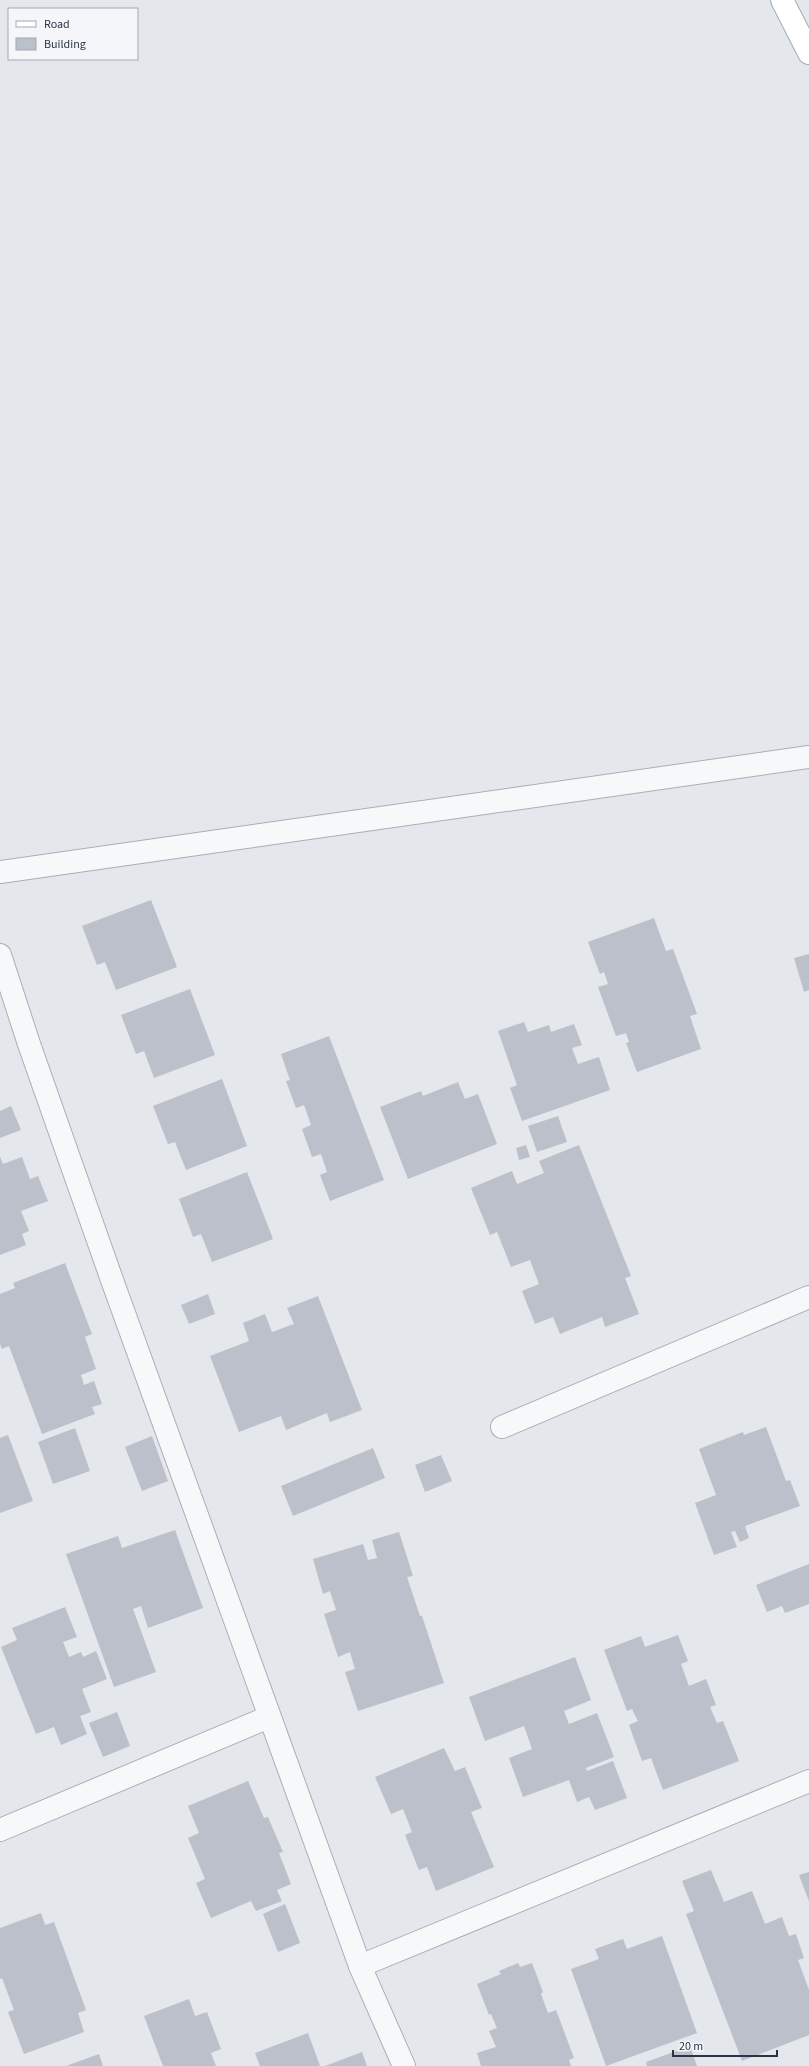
<svg xmlns="http://www.w3.org/2000/svg" width="809" height="2066" viewBox="0 0 809 2066" font-family="'Source Sans 3',sans-serif">
<style>
.building{fill:#bbc0ca}
.lines{fill:none;stroke-linecap:round;stroke-linejoin:round}
.minor-casing{stroke:#a9aeb7;stroke-width:24}
.major-casing{stroke:#a3abb8;stroke-width:24}
.minor{stroke:#f7f8fa;stroke-width:22}
.major{stroke:#fff;stroke-width:22}
</style>
<rect width="100%" height="100%" fill="#e4e7ec"/>
<g class="building">
<polygon points="151,900 177,967 116,990 105,962 97,965 82,926"/>
<polygon points="654,918 666,951 673,949 697,1014 690,1016 701,1049 637,1072 626,1043 629,1042 626,1033 616,1036 598,987 608,984 604,972 600,974 588,942"/>
<polygon points="809,954 809,990 804,992 794,958"/>
<polygon points="190,989 215,1055 154,1078 144,1051 136,1054 121,1015"/>
<polygon points="524,1022 528,1032 549,1025 551,1032 574,1024 582,1045 572,1048 578,1064 599,1057 610,1090 522,1121 510,1088 517,1085 498,1031"/>
<polygon points="329,1036 384,1180 330,1201 320,1175 327,1172 321,1154 312,1157 302,1129 311,1125 304,1105 296,1108 286,1081 290,1080 281,1054"/>
<polygon points="222,1079 247,1146 186,1170 175,1142 168,1144 153,1106"/>
<polygon points="458,1082 465,1099 478,1094 497,1144 408,1179 380,1107 421,1091 423,1096"/>
<polygon points="11,1106 21,1130 0,1138 0,1111"/>
<polygon points="558,1116 567,1142 537,1152 528,1126"/>
<polygon points="526,1145 530,1157 519,1160 516,1148"/>
<polygon points="579,1145 631,1276 625,1278 639,1314 605,1327 602,1317 560,1334 553,1317 535,1324 522,1291 539,1284 530,1260 511,1267 497,1232 490,1235 471,1188 512,1171 517,1184 544,1173 539,1161"/>
<polygon points="0,1157 3,1164 22,1157 30,1179 38,1176 48,1201 21,1211 29,1231 22,1234 26,1245 0,1255"/>
<polygon points="247,1172 273,1239 212,1262 201,1234 193,1237 179,1199"/>
<polygon points="65,1263 92,1334 85,1337 96,1369 81,1375 84,1385 94,1381 102,1404 92,1407 95,1414 42,1434 9,1346 2,1349 0,1344 0,1294 15,1288 13,1283"/>
<polygon points="208,1294 215,1314 189,1324 181,1305"/>
<polygon points="318,1296 362,1410 330,1422 327,1413 286,1430 281,1416 239,1432 210,1356 249,1341 243,1323 265,1314 272,1332 294,1324 287,1308"/>
<polygon points="766,1427 786,1481 790,1480 800,1506 745,1526 749,1538 740,1542 735,1531 731,1532 737,1547 714,1555 695,1503 716,1495 699,1449 743,1432 744,1435"/>
<polygon points="75,1428 90,1471 53,1484 38,1442"/>
<polygon points="8,1435 33,1501 0,1513 0,1438"/>
<polygon points="152,1436 168,1481 142,1491 125,1447"/>
<polygon points="373,1448 385,1478 293,1516 281,1486"/>
<polygon points="441,1455 452,1481 425,1492 415,1465"/>
<polygon points="175,1530 203,1608 148,1628 141,1606 133,1609 156,1672 114,1687 66,1554 118,1536 122,1548"/>
<polygon points="399,1532 413,1576 407,1577 420,1616 422,1616 444,1683 358,1711 345,1672 355,1669 350,1652 338,1657 324,1614 336,1610 330,1591 323,1594 313,1559 363,1544 368,1560 377,1558 372,1540"/>
<polygon points="809,1564 809,1604 785,1613 782,1606 767,1612 756,1585"/>
<polygon points="65,1607 77,1637 63,1642 69,1657 81,1652 83,1657 96,1651 107,1679 82,1689 91,1712 80,1716 87,1734 61,1745 54,1727 36,1734 1,1647 17,1640 12,1628"/>
<polygon points="678,1635 688,1661 681,1664 689,1686 706,1679 716,1705 710,1707 717,1723 723,1721 739,1761 663,1790 651,1758 642,1761 629,1725 638,1721 632,1709 627,1711 604,1650 641,1636 645,1647"/>
<polygon points="575,1657 591,1700 564,1711 569,1724 597,1713 614,1757 586,1768 587,1771 613,1761 627,1798 595,1810 589,1797 577,1802 569,1780 523,1797 509,1758 532,1749 524,1726 485,1741 469,1697"/>
<polygon points="117,1712 130,1746 103,1757 89,1723"/>
<polygon points="444,1748 455,1771 465,1767 482,1808 471,1812 494,1867 436,1891 427,1867 419,1870 405,1835 412,1832 403,1809 391,1814 375,1777"/>
<polygon points="248,1781 264,1818 268,1817 283,1852 279,1853 291,1884 277,1890 282,1901 256,1911 251,1901 211,1918 196,1883 205,1879 188,1838 199,1833 188,1806"/>
<polygon points="711,1870 724,1902 752,1891 765,1924 782,1917 789,1936 796,1934 804,1958 798,1960 809,1990 809,2035 742,2061 686,1914 694,1911 682,1881"/>
<polygon points="809,1872 809,1901 799,1875"/>
<polygon points="285,1904 300,1943 278,1952 263,1914"/>
<polygon points="41,1913 45,1925 54,1922 86,2010 78,2013 84,2032 24,2054 8,2012 14,2010 2,1978 0,1979 0,1928"/>
<polygon points="662,1936 697,2033 606,2066 571,1969 599,1959 595,1949 623,1939 627,1949"/>
<polygon points="518,1963 520,1967 532,1963 543,1992 541,1994 548,2013 556,2010 574,2058 569,2060 571,2066 481,2066 477,2053 496,2047 489,2031 497,2028 491,2014 489,2015 477,1984 501,1974 499,1971"/>
<polygon points="189,1999 195,2016 207,2012 221,2049 211,2053 216,2066 163,2066 144,2016"/>
<polygon points="308,2033 320,2066 260,2066 255,2053"/>
<polygon points="690,2046 697,2066 647,2066 646,2062"/>
<polygon points="362,2052 367,2066 325,2066"/>
<polygon points="99,2054 103,2066 66,2066"/>
</g>
<g class="lines">
<defs>
<g id="minor">
<polyline points="0,872 809,757"/>
<polyline points="0,955 29,1044 112,1280 360,1966 404,2066"/>
<polyline points="502,1427 809,1297"/>
<polyline points="0,1830 269,1717"/>
<polyline points="360,1966 809,1781"/>
</g>
<polyline id="major" points="782,0 809,53"/>
</defs>
<use href="#minor" class="minor-casing"/>
<use href="#major" class="major-casing"/>
<use href="#minor" class="minor"/>
<use href="#major" class="major"/>
</g>
<rect x="8" y="8" width="130" height="52" fill="#f4f6f9" stroke="#a4a8b1"/>
<rect x="16" y="21" width="20" height="6" fill="#ffffff" stroke="#a4a8b1"/>
<text x="44" y="28" font-size="12" fill="#2b3445">Road</text>
<rect x="16" y="38" width="20" height="12" fill="#bbc0ca" stroke="#a4a8b1"/>
<text x="44" y="48" font-size="12" fill="#2b3445">Building</text>
<path d="M673 2050v6h104v-6" fill="none" stroke="#2b3445" stroke-width="2"/>
<text x="679" y="2050" font-size="12" fill="#2b3445" stroke="#f4f6f9" stroke-width="3" paint-order="stroke">20 m</text>
</svg>
